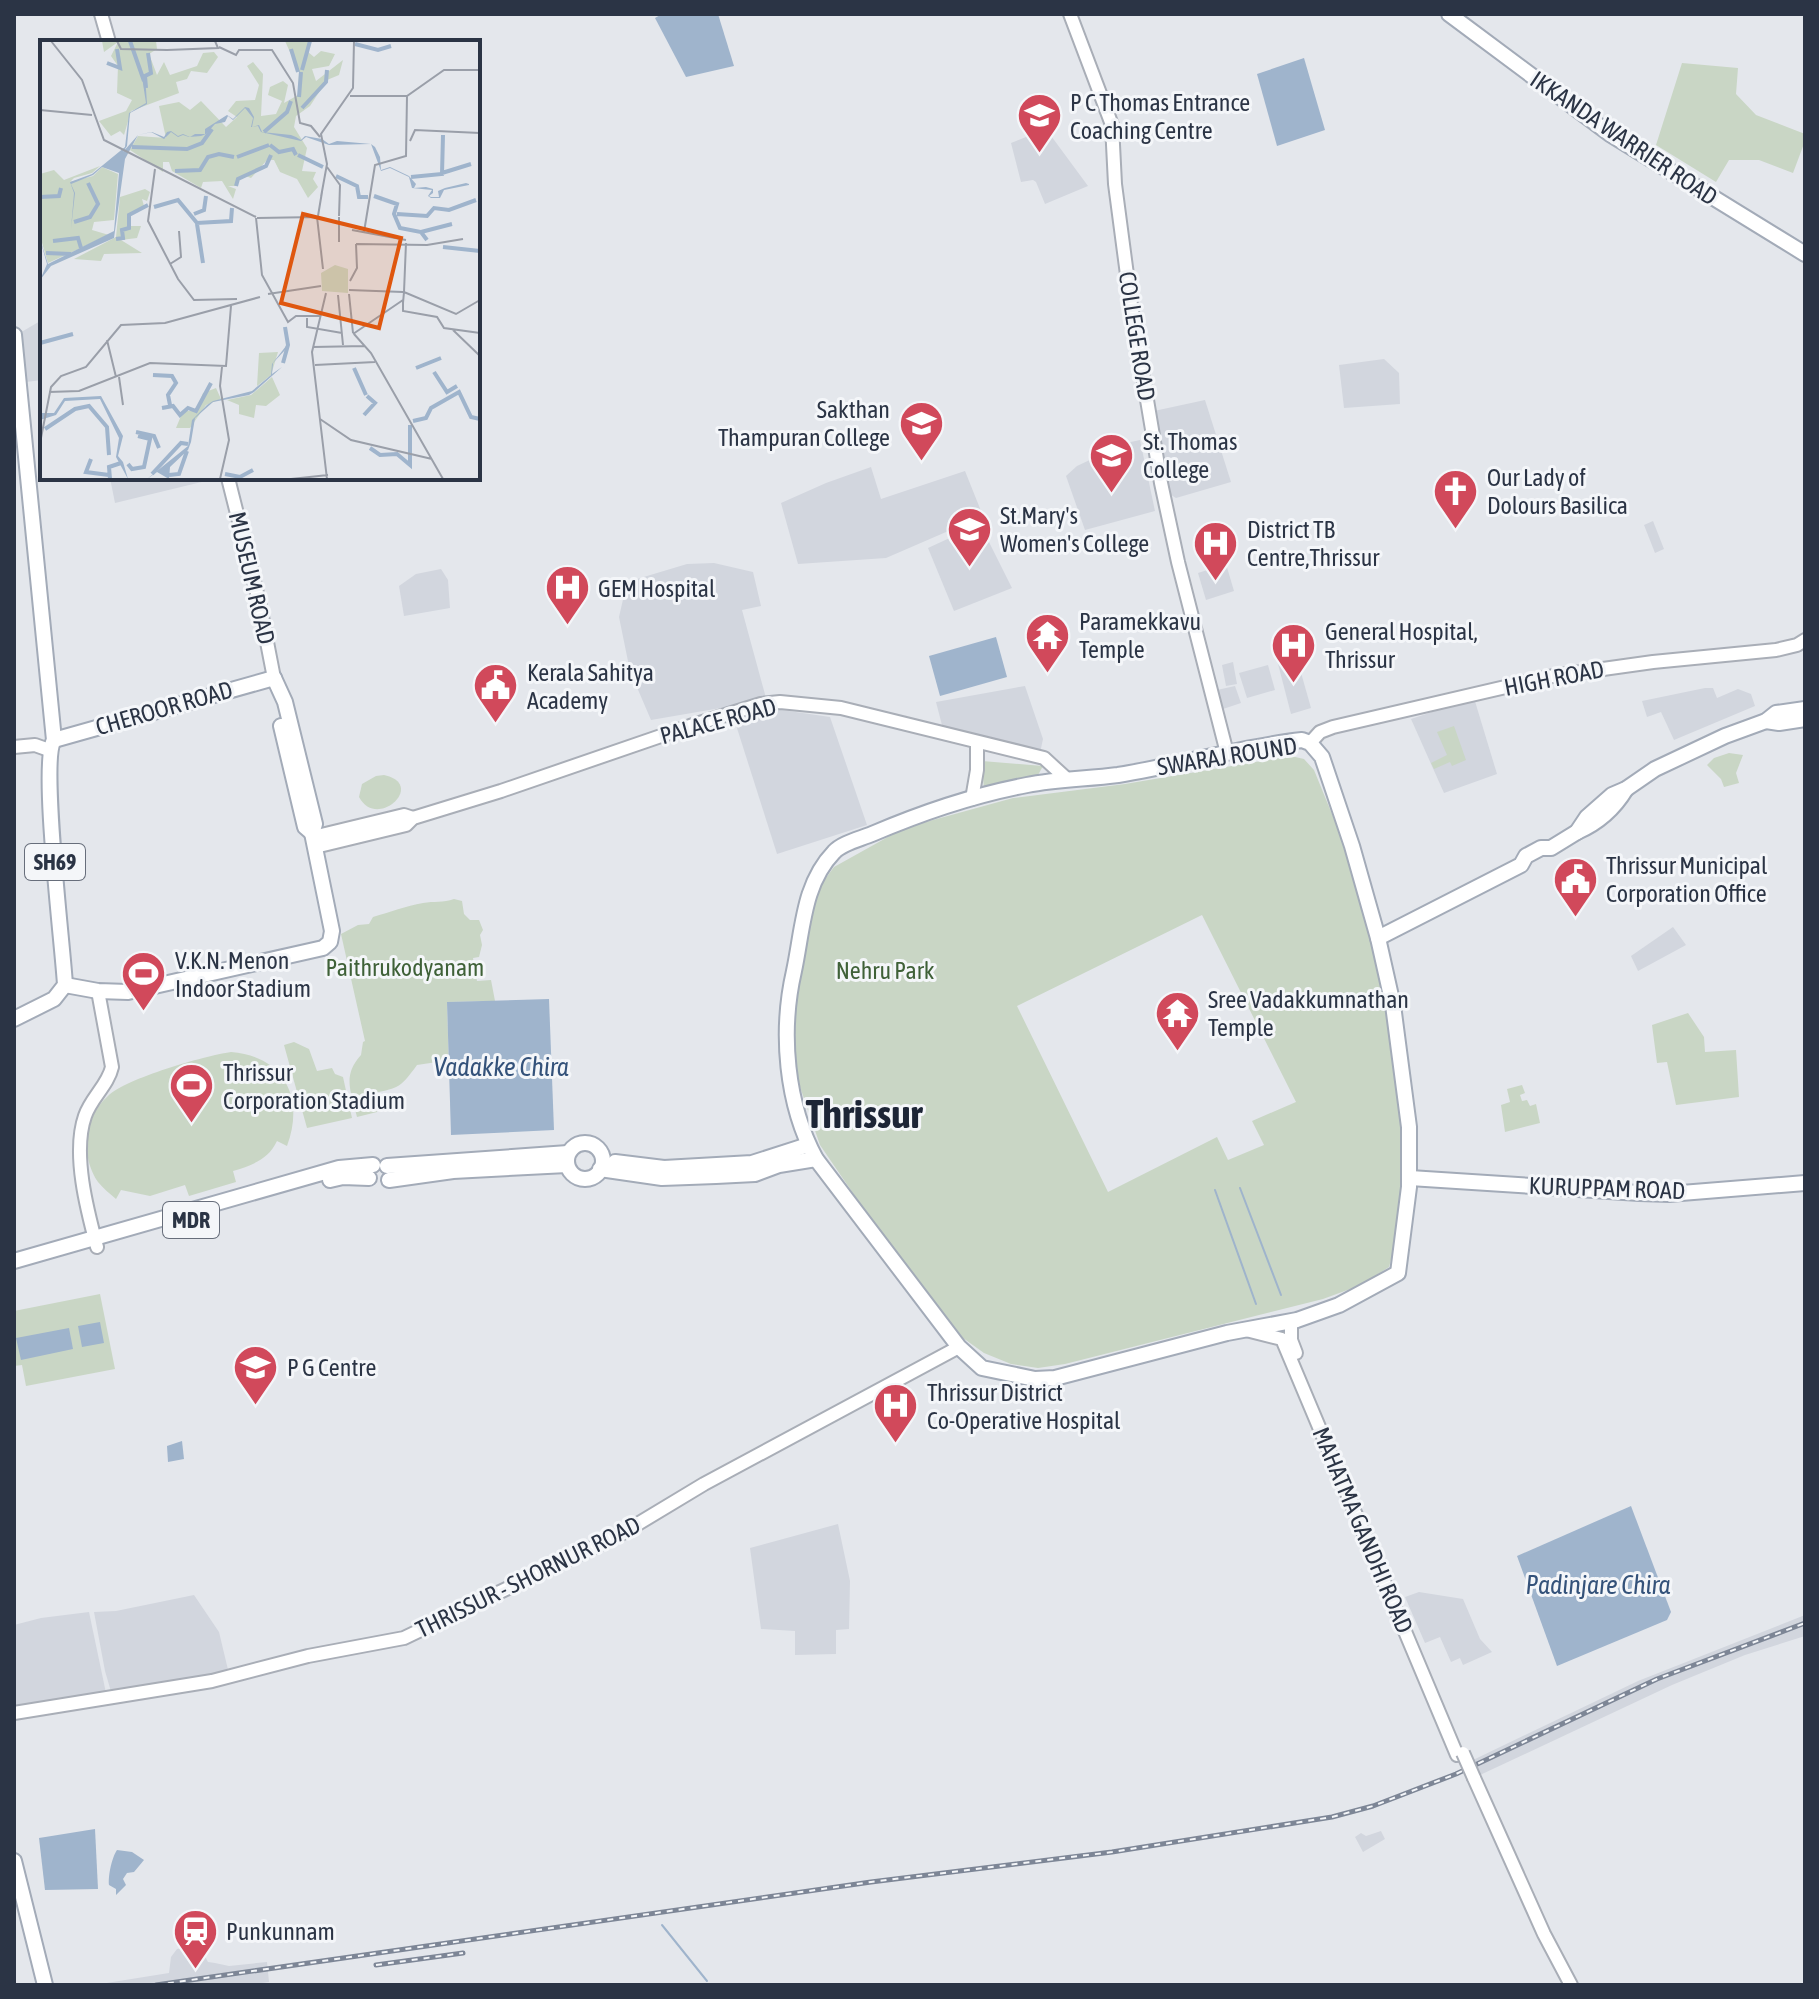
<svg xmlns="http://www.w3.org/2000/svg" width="1819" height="1999" viewBox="0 0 1819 1999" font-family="'Asap Condensed',sans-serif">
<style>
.built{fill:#d2d6de}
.green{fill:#c9d6c5;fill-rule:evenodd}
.water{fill:#9fb4cc}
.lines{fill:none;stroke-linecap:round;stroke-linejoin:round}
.stream{stroke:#9fb4cc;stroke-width:2}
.secondary-casing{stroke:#a9aeb7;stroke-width:16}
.primary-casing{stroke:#a3abb8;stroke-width:18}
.secondary{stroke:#fff;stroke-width:12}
.primary{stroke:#fff;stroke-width:14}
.rail-casing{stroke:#7d8696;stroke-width:5}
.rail{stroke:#f4f6f9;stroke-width:2;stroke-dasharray:6;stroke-linecap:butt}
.secondary-bridge-casing{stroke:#a9aeb7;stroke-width:16;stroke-linecap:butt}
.secondary-bridge{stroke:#fff;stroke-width:12}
.labels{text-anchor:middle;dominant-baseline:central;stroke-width:6;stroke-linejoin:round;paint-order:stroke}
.shield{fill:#f4f6f9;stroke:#676e7b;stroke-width:2}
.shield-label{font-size:22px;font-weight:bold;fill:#2b3445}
.poi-label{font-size:24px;fill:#2b3445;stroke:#f4f6f9;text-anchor:start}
.street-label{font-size:24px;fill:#2b3445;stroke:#f4f6f9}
.park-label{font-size:24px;fill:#3f6138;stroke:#f4f6f9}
.water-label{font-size:26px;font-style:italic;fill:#34527a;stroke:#f4f6f9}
.town-label{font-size:40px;font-weight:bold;fill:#1d2536;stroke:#f4f6f9}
.inset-river{fill:none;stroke:#9fb4cc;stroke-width:4}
.inset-road{fill:none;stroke:#9a9fa9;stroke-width:2}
.view{fill:#df570f;fill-opacity:0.15;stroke:#df570f;stroke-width:4}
.inset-edge{fill:none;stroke:#2b3445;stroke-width:4}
</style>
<rect width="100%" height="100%" fill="#e4e7ec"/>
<g class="built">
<polygon points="1046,129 1088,186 1045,204 1036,182 1033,180 1021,182 1011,143"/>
<polygon points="42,320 42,380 26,382 20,366 18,334"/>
<polygon points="1384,359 1399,373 1400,404 1344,408 1339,365"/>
<polygon points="1205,400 1231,482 1176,498 1168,493 1154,411"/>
<polygon points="1140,440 1155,511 1085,530 1066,476 1077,466 1126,443"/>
<polygon points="871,467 881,499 965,471 983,516 886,558 798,564 781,503 826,483"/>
<polygon points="110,478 218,478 115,503"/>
<polygon points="1653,521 1664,549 1655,553 1644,525"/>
<polygon points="980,524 1012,588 954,611 928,548"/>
<polygon points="714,563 753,572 761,606 742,610 766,698 738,705 651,720 630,671 619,617 627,582 687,564"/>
<polygon points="1226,564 1234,591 1206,600 1198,573"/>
<polygon points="441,569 448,580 450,608 404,616 399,586 416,574"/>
<polygon points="1296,655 1311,708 1291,714 1277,660"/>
<polygon points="1233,662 1237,684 1226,686 1222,665"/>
<polygon points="1268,665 1275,690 1247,698 1239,673"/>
<polygon points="1025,686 1043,739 1040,753 943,729 936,702"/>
<polygon points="1235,686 1241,703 1223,709 1217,690"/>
<polygon points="1705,688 1713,688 1717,698 1738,689 1751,694 1755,706 1674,740 1661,712 1647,717 1642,701"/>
<polygon points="1474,698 1497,774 1444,793 1411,719"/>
<polygon points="775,709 830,717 867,825 777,854 736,725"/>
<polygon points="1673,927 1686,945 1638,971 1631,956"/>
<polygon points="838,1524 850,1581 849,1629 836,1630 836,1654 795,1655 795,1631 761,1629 750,1548"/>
<polygon points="1419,1592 1463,1599 1480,1639 1492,1652 1463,1665 1460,1658 1451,1662 1440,1637 1425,1643 1405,1597"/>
<polygon points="194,1595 219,1632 229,1674 112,1695 105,1671 94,1612 116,1611"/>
<polygon points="89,1612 106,1693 14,1709 14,1625 41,1618"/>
<polygon points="1805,1615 1805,1636 1745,1655 1672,1685 1480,1775 1473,1760 1638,1681"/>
<polygon points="1381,1831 1385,1839 1363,1852 1355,1837 1361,1833 1366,1836"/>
<polygon points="200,1946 208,1962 215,1963 229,1966 267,1962 269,1982 248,1985 94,1985 169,1973 171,1957 177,1949"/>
</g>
<g class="green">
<polygon points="1682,63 1738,68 1736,94 1756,115 1805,134 1805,141 1793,173 1759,160 1729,160 1716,182 1656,145"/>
<polygon points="1454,726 1466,760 1452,766 1450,762 1434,769 1431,763 1447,755 1437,732"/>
<polygon points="1729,753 1743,755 1736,773 1739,783 1724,787 1721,779 1707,765 1714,758"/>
<path d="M1291,756L1304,759L1314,770L1345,846L1380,963L1402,1116L1401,1192L1396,1241L1389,1267L1361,1285L1323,1299L1065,1364L1038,1368L1011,1364L984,1353L963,1338L872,1221L820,1145L800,1087L793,1047L794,995L810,911L817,890L834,867L904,828L1013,798L1125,784ZM1202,915L1296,1102L1252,1121L1264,1145L1228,1160L1217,1137L1108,1192L1017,1006Z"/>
<polygon points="982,761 1043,766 1038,775 984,790"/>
<path d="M384,775C427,784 377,831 359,797L362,784L376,776Z"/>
<path d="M454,899L462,901L464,914L470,920H479L483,930L480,935L482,945L479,957L473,958L477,981L491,980L495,1001L447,1002L449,1071H442L437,1062L417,1065C401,1087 399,1088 374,1093L377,1112L357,1117C351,1091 342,1076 361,1055L363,1042L365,1041L341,934L358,925L369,924L373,917C390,912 406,906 423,903C434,901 443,903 454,899Z"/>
<polygon points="1688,1013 1704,1037 1705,1052 1736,1050 1739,1097 1676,1105 1667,1062 1657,1063 1652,1025"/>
<polygon points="294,1042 309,1049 317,1071 332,1068 335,1074 343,1077 352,1118 307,1128 284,1045"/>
<path d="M231,1052C284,1056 305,1098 287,1146L277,1141C268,1160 252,1165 233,1171L236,1182L189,1196L185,1185L150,1196L121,1190L116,1199C110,1194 103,1188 98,1182C80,1156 84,1117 108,1096C127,1078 204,1056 231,1052Z"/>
<polygon points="1522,1085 1525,1093 1520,1095 1522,1101 1527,1100 1530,1106 1536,1104 1540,1123 1505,1132 1501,1105 1510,1102 1507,1089"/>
<polygon points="100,1294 115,1369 26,1386 22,1365 14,1366 14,1311"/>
</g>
<g class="water">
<polygon points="662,14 718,14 734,66 686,77 655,18"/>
<polygon points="1304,58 1325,130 1277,146 1257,74"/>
<polygon points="996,637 1007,677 940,696 929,656"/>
<polygon points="549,999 554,1130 451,1135 447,1002"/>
<polygon points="100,1322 104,1343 82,1347 78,1326"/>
<polygon points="69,1328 73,1349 21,1360 16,1338"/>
<polygon points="182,1441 184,1459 168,1462 167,1446"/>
<polygon points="1631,1506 1671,1612 1667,1620 1557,1666 1517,1556"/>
<polygon points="95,1829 98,1889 45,1890 39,1838"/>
<path d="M117,1850L132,1852L144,1860L134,1872L127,1873L123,1879L126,1885L116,1895V1889L109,1885C108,1876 112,1857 117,1850Z"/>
</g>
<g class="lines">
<g class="stream">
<polyline points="1240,1188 1281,1295"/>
<polyline points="1215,1190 1256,1304"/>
<polyline points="662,1925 707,1981"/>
</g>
<defs>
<g id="secondary">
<polyline points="101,14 109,42"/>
<polyline points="1070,14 1112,125 1115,184 1131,305 1161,483 1178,562 1227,753"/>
<polyline points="228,478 259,601 274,678"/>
<polyline points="1310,743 1320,732 1333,727 1553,676 1653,662 1776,650 1797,645 1805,640"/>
<polyline points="14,747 35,745 49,750"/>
<polyline points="972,799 977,770 977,743"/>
<polyline points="313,837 404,815 413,818"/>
<polyline points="315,847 406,825 413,818 501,791 690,726 761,704 780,702 841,708 1044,758 1068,780"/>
<path d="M97,1247C87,1210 72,1153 85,1116C91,1098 108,1085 112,1067L98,991"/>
<polyline points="1291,1321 1291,1340 1296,1353"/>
<polyline points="1246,1330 1282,1339 1457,1755"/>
<polyline points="14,1713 212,1681 308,1656 404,1638 621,1534 704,1484 959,1347"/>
<polyline points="1474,1778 1544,1934 1571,1985"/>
</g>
<g id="primary">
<polyline points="1449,14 1610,134 1805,254"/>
<path d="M14,335L54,740C40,761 63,947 65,985L54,999L14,1019"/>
<polyline points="1766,721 1779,723 1805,719"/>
<polyline points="281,726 305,827 312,833"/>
<polyline points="54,740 274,678"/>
<path d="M1302,740L1310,743L1322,757L1352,846L1378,938L1393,1005L1409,1127V1187L1398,1273L1339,1305L1297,1320L1227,1333L1055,1378L1035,1379L982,1368L959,1347L816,1159C786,1104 780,1032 794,971C803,929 803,884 834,852C842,843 860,839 872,834C921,813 974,795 1027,785C1057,779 1088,779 1118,775C1180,765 1240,747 1302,740Z"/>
<path d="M1577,832C1598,823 1614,809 1626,789"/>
<polyline points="1378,938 1521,865 1526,856 1541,848 1551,848 1577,832 1587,817 1612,795 1626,789 1655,769 1725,736 1766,721 1776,713 1805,709"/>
<polyline points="65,985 98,991 128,992 323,948 330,942 332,931 312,833 315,824 285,702 274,678"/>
<circle cx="585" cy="1161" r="18"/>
<polyline points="615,1162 664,1168 752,1163 808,1145"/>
<polyline points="387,1166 568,1153"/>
<polyline points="600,1169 662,1178 716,1176 755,1174 779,1165 816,1159"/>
<polyline points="1410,1178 1639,1193 1669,1194 1805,1183"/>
<polyline points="330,1180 343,1177 369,1178"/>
<polyline points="389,1180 453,1171 567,1165"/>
<polyline points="14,1261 339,1168 373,1165"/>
<polyline points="14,1861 45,1985"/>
</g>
</defs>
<use href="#secondary" class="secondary-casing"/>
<use href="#primary" class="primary-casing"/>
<use href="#secondary" class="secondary"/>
<use href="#primary" class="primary"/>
<defs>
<g id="rail">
<polyline points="376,1965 463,1953"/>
<polyline points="156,1985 871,1882 1112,1852 1332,1817 1373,1806 1456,1774 1657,1679 1805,1623"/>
</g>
</defs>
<use href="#rail" class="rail-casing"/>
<use href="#rail" class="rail"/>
<defs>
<polyline id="secondary-bridge" points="1463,1753 1474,1778"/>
</defs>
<use href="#secondary-bridge" class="secondary-bridge-casing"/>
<use href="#secondary-bridge" class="secondary-bridge"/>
</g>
<defs>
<symbol id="university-pin" viewBox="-11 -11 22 30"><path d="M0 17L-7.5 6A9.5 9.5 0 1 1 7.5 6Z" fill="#d1495b" stroke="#f4f6f9"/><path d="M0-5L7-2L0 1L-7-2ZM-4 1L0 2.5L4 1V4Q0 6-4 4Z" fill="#fff"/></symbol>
<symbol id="church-pin" viewBox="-11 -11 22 30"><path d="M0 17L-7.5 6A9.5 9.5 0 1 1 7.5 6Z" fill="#d1495b" stroke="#f4f6f9"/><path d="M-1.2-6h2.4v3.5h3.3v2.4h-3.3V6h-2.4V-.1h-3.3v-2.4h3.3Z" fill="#fff"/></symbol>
<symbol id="hospital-pin" viewBox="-11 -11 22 30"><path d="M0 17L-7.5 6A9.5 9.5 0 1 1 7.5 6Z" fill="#d1495b" stroke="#f4f6f9"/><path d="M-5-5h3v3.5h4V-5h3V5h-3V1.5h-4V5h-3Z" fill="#fff"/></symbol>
<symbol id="temple-pin" viewBox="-11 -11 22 30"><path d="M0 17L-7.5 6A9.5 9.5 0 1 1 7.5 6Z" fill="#d1495b" stroke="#f4f6f9"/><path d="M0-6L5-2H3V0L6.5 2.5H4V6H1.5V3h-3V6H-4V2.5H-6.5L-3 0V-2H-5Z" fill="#fff"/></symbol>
<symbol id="civic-pin" viewBox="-11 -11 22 30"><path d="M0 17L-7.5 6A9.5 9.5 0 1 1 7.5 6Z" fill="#d1495b" stroke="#f4f6f9"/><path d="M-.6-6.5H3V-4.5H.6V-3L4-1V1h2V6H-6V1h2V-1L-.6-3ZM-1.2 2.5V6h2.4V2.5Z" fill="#fff"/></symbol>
<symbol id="stadium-pin" viewBox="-11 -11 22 30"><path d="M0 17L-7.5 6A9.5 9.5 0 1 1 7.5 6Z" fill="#d1495b" stroke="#f4f6f9"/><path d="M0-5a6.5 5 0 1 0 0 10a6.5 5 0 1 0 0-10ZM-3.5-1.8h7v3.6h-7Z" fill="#fff"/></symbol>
<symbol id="station-pin" viewBox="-11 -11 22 30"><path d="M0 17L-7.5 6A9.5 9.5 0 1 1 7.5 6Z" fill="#d1495b" stroke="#f4f6f9"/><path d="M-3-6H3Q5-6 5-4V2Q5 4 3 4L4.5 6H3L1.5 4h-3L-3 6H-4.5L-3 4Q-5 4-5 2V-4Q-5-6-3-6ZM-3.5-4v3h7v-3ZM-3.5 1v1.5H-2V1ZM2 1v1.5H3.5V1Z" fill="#fff"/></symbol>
</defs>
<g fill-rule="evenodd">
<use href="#university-pin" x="1014" y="90" width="51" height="69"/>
<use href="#university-pin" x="896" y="398" width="51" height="69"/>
<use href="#university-pin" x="1086" y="430" width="51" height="69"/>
<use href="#church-pin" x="1430" y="466" width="51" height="69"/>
<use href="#university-pin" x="944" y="504" width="51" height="69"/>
<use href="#hospital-pin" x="1190" y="518" width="51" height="69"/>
<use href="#hospital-pin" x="542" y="562" width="51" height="69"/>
<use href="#temple-pin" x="1022" y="610" width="51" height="69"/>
<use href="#hospital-pin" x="1268" y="620" width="51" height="69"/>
<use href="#civic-pin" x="470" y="660" width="51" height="69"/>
<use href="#civic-pin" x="1550" y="854" width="51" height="69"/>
<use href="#stadium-pin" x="118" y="948" width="51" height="69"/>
<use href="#temple-pin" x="1152" y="988" width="51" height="69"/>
<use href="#stadium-pin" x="166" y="1060" width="51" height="69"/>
<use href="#university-pin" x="230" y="1342" width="51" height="69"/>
<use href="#hospital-pin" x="870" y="1380" width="51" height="69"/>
<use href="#station-pin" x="170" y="1906" width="51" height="69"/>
</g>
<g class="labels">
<g class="shield">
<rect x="25" y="844" width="60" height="36" rx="6"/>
<rect x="163" y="1202" width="56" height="36" rx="6"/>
</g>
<g class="shield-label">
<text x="55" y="862">SH69</text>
<text x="191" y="1220">MDR</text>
</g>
<g class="poi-label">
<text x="1070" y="102">P C Thomas Entrance<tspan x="1070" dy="28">Coaching Centre</tspan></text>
<text x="890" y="409" text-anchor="end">Sakthan<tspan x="890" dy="28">Thampuran College</tspan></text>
<text x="1143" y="441">St. Thomas<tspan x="1143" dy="28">College</tspan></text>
<text x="1487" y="477">Our Lady of<tspan x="1487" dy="28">Dolours Basilica</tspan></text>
<text x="1000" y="515">St.Mary's<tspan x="1000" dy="28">Women's College</tspan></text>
<text x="1247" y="529">District TB<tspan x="1247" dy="28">Centre,Thrissur</tspan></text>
<text x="598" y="588">GEM Hospital</text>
<text x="1079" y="621">Paramekkavu<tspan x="1079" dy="28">Temple</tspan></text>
<text x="1325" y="631">General Hospital,<tspan x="1325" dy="28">Thrissur</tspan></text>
<text x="527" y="672">Kerala Sahitya<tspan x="527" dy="28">Academy</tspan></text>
<text x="1606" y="865">Thrissur Municipal<tspan x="1606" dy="28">Corporation Office</tspan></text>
<text x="175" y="960">V.K.N. Menon<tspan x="175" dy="28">Indoor Stadium</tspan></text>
<text x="1208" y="999">Sree Vadakkumnathan<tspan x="1208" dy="28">Temple</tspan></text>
<text x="223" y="1072">Thrissur<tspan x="223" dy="28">Corporation Stadium</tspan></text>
<text x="287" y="1367">P G Centre</text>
<text x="927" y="1392">Thrissur District<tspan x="927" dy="28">Co-Operative Hospital</tspan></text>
<text x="226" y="1931">Punkunnam</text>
</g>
<g class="street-label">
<text transform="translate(1624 138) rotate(34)">IKKANDA WARRIER ROAD</text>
<text transform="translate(1137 336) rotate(81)">COLLEGE ROAD</text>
<text transform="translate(252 578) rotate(77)">MUSEUM ROAD</text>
<text transform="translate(1554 678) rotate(-11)">HIGH ROAD</text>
<text transform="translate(164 708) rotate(-16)">CHEROOR ROAD</text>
<text transform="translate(718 721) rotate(-15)">PALACE ROAD</text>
<text transform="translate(1227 756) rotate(-9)">SWARAJ ROUND</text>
<text transform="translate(1607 1188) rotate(2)">KURUPPAM ROAD</text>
<text transform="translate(1363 1530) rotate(67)">MAHATMA GANDHI ROAD</text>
<text transform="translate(528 1577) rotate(-26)">THRISSUR - SHORNUR ROAD</text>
</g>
<g class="park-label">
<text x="405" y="967">Paithrukodyanam</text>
<text x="885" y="970">Nehru Park</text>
</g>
<g class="water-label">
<text x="501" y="1067">Vadakke Chira</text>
<text x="1598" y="1585">Padinjare Chira</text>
</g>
<g class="town-label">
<text x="864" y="1113">Thrissur</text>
</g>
</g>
<g transform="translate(40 40)">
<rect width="440" height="440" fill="#e4e7ec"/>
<path d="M62,1H116L117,9L109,14L117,35L124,22L130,35L157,26L163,13L174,12L178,17L167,33L151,31L147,39L136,42L139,53L91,71L84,95L80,91L71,96L59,81L86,71L92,60L77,53L78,26L71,16L78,2L64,12ZM245,1H270L268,12L274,17L281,11L295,14L289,26L272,29L276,41L303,20L299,35L287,40L270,66L256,76L254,87L267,108L262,131L276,132L273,139L278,147L268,158L257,139L240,132L234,120H227L211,138L203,135L196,146H188L196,149L193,159L182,141L163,142L161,148L132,131L129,122H123V132L90,110L98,96L126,98L119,66L139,62L150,70L161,61L186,87L197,77L188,71L196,61L215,60L219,45L207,26L213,22L223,34L221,76L236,74L242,61L228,55L230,47L243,41L248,45L244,63L258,55L259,32ZM60,126L52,133L34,138L30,142L53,136L62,127L78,134L74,180L54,182L52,190L69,195L8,223L0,196V134L14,130L24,140ZM105,149L110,152L107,161L102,159L104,166L89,174V186H101L97,198L81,200L102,213L64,214L61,221L34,219L76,197L80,157ZM295,225L308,229V253L282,251L281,233ZM238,312L231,335L217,346L219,313ZM232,337L240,355L226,366L216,365L214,378L199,374V365L187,360L211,355ZM176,348L181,359L166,365L150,388H136L143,371H156L163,353Z" fill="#c9d6c5"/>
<path d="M102,37L104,39L106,49L107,64L90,73L87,106L83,112L98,95L112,92L124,97L127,92L131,91L138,96L143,94L150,97L155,94H165V89L187,75L193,79L205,67L209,68L214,77L212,87L219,85L222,92L251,95L256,97L261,100L265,96L282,99L289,104L297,101L331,104L335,107L340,117L341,130L350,127L369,136L376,144L374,148L386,147L393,149V153L389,156L391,157H399L398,151L405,148L426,143L429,144V135L440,134L429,135V145L404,150L400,158H391L388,156L392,150L372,148L369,137L350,128L341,131L331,104L289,105L266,97L261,101L221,92L218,86L211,87L213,78L205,68L193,80L188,76L185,82L175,84L166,94L161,96L149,97L143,95L138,97L131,92L124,99L111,92L98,95L85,119L74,198L11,226L0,240L7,224L0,199L8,224L74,191L79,133L62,127L53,135L31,144L35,153L31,189L0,197L31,189L34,153L30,142L52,134L85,107L89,73L106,63ZM246,306V309L233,323L232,334L242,327L214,352L209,355L173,362L155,378L151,402L148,410L130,427L129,439L117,432L107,439L148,406L152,380L167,365L173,361L212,351L231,335L232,324ZM61,356L83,396L78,416L83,422L88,439L76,417L79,398L60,359L25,361L16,375L0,380V373H14L24,358Z" fill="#9fb4cc"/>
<path class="inset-river" d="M90,1L104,41M315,4L338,10L351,6M251,9L258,32M67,23L80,28L77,9M262,30L270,1M106,48L105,36L111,33L108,13M259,57L261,32M262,68L286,42L287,30M224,92L247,72L251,61M230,105L239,112L253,109L256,115M92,107L147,109L162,103L172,89M258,115L283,127M197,117L229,105M135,131L160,130L168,117L179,114L194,117M402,133L431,124M296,136L317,146L319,157H328M371,137L402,134L403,95M196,146L198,139L226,126L231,115M334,156L357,164L354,174L360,188L381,192L387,200M0,157L19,156L21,148M114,167L138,160L157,183L191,181L192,168M154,174L164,170L166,156M357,174L387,176L394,168L409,170L436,160M34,182L50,177L58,164L48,143M157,184L163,223M381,192L412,184M76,199L83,198L82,190L89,188V175L108,165M13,201L38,198L41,208M403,207L440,211M6,213L31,214M0,303L33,294M243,323L248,305L245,287M314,328L326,355M376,328L401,318M394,332L407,352L417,346M113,335L132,336L136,343L128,355L130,365M122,368L133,366L140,375L148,368L156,371L171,343M324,375L335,363L327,356M373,381L386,378L391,368L419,352L431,377L440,379M5,389L35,369L49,366L67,387L69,415M96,392L114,396L119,408M330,408L340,415L357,414L370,425V385M51,419L46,432L69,435M88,424L92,429L104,427L110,399L98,396M112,434L141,403L148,404M185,434L200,437L213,430M129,435L139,434L147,411M70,439L69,427L81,423"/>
<path class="inset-road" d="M11,1L42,40L64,100L216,177M77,1L81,9L127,10L178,8L175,1M179,7L196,15L199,10H232L253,43L260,83L271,86L280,97M310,56H367L404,30H440M0,70L52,75M370,101L375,90L440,93M287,127L300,145L299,176M115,129L108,181L138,239L154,260L197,259M281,157L287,124L281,94L313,48L314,1M278,176L282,152M277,177L283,229M299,177V202M216,178L222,235L248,282L256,276H280M217,178L277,177M312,190L366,200M324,192L335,125L366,116L367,56M316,204L387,205L423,199M130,224L141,217L139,191M310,241L317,228L316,204M309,250L363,252M364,252L366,203M286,253L272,312L287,439M228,254L281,246M309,254L313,293M298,255L303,305M363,262V271L397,277L404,288L440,293M363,263L364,252L416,274L440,260M267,278V287L302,293M413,290L440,316M313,294L363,260M314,294L331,313L403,439M67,300L76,337M273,307L325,306M275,325L335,322M79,337L83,365M9,352L39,351L110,323L186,326L191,266M280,379L311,400L392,419M0,403L11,347L21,336L46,327L81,285L125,283L220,257M180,439L189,400L180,346L182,327M251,439L288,435"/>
<path class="view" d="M263,174L361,198L339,288L241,263Z"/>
<rect width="440" height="440" class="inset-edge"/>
</g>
<rect width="1819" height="1999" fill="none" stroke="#2b3445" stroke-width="32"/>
</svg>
